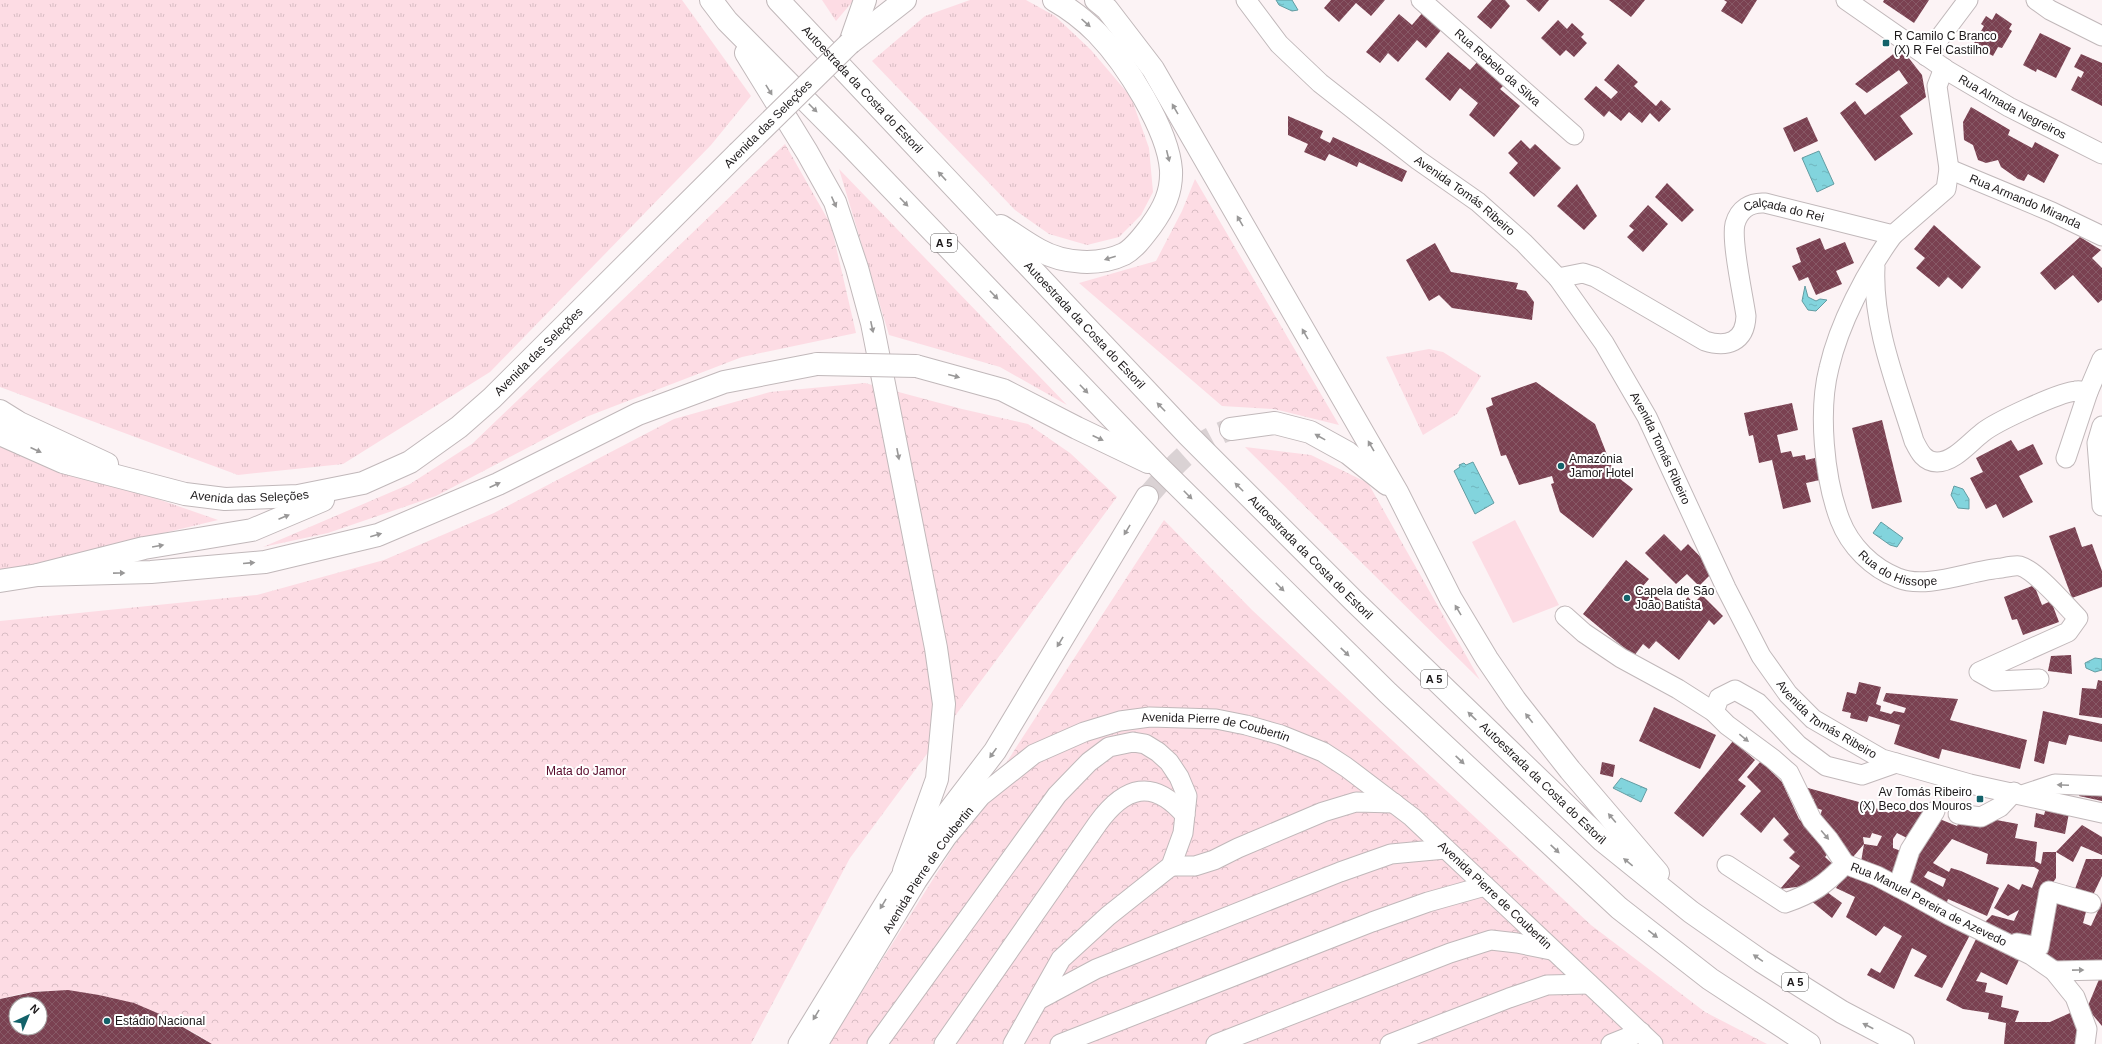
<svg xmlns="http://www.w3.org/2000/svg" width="2102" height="1044" viewBox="0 0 2102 1044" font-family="Helvetica,sans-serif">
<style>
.grass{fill:url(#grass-tufts)}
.forest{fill:url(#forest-crowns)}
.garden{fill:#fddce4}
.water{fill:url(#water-ripples);stroke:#639ca2}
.building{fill:url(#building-cross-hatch);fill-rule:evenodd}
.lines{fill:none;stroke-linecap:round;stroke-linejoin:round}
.highway-tunnel{stroke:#dad2d4;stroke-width:22;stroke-dasharray:22 11;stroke-linecap:butt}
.minor-casing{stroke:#c1b8ba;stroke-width:21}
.major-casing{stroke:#c1b8ba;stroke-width:24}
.highway-casing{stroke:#c1b8ba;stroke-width:24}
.minor{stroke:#fff;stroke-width:19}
.major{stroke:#fff;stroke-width:22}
.highway{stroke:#fff;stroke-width:22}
.major-bridge-casing{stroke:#c1b8ba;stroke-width:24;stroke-linecap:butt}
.highway-bridge-casing{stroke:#c1b8ba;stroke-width:24;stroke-linecap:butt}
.major-bridge{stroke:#fff;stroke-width:22}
.highway-bridge{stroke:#fff;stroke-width:22}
.oneway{fill:#999898}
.poi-dot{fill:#13626a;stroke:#fff;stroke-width:1.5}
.labels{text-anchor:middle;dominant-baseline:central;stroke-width:4;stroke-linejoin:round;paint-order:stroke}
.shield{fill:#fff;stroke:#605e5f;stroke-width:1}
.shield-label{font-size:11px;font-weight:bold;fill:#1c191a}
.poi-label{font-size:12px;fill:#1c191a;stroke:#fff;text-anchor:start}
.street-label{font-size:12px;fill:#1c191a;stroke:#fff}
.park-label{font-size:12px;fill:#560828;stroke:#fff}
</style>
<defs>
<pattern id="grass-tufts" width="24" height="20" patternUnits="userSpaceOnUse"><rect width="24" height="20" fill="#fddce4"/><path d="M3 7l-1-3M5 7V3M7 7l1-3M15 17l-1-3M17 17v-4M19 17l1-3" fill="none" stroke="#d8bcc3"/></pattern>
<pattern id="forest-crowns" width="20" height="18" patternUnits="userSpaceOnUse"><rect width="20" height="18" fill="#fddce4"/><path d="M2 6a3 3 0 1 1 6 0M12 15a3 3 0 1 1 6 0" fill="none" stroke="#d8bcc3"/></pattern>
<pattern id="water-ripples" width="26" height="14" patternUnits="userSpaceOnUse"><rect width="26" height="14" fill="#82d4dd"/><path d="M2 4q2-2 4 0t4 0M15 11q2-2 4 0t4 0" fill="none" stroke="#70b5bd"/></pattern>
<pattern id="building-cross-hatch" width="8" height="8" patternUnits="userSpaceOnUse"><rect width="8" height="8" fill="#7a4151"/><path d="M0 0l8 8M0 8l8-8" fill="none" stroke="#875966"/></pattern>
</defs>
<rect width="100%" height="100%" fill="#fcf3f5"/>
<g class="grass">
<polygon points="0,0 682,0 751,96 711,145 490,372 343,464 238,475 0,387"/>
<polygon points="822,0 854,0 836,21"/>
<polygon points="970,0 1026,0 1055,16 1091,50 1131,97 1149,148 1153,192 1141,215 1119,237 1087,245 1049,234 1015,210 872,61 925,16"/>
<polygon points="839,169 1067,405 1000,367 889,335"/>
<polygon points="1429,349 1443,352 1481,376 1457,414 1423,435 1386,357"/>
<polygon points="0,444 218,520 21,567 0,571"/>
</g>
<g class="forest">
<polygon points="785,144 831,225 856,333 742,357 586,417 436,496 328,533 263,547 410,484 472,444"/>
<polygon points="1195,179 1339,425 1274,409 1222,406 1079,283 1156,261 1182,211"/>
<path d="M865,383L962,409L1028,424L1070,453L1117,497L850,858L751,1044H212C159,1009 97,985 33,992C22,993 11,996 0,999V621L257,595L384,560L494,513L674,419L770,392Z"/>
<polygon points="1245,447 1311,455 1368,483 1480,680"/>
<polygon points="1164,520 1252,610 1591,925 1705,1012 1767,1044 829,1044 1017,746"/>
</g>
<polygon class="garden" points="1515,520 1559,605 1513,623 1472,542"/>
<g class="water">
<polygon points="1276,0 1292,0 1298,10 1292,11 1279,5"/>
<polygon points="1819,151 1834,184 1817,192 1802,158"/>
<polygon points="1805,286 1808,297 1816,301 1820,299 1827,300 1816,311 1808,310 1802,301"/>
<polygon points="1473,462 1494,503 1475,514 1454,471 1460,467 1459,465 1464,463 1466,465"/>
<polygon points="1954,486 1963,489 1969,499 1969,509 1958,508 1951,495"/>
<polygon points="1881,522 1903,538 1897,547 1890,545 1873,533"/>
<polygon points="2095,658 2102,659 2102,670 2095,672 2086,668 2085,663"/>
<polygon points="1621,778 1647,789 1641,802 1613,788"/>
</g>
<g class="building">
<polygon points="1331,0 1385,0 1371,16 1356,3 1339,22 1324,8"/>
<polygon points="1492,0 1505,0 1510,6 1491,29 1477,17"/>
<polygon points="1526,0 1549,0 1539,12"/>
<polygon points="1609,0 1645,0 1631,17"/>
<polygon points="1724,0 1757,0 1742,24 1721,11 1727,2"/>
<polygon points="1884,0 1929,0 1914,23 1883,2"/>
<polygon points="1424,11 1443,28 1426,48 1417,40 1398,62 1388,53 1380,63 1366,52 1399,14 1412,25"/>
<polygon points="1996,13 2012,24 2009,29 2012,31 2002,48 1998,47 1993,56 1973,45 1984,26 1981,24 1986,16 1992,20"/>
<polygon points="1558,20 1567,29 1572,23 1584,34 1581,37 1587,43 1574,57 1566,50 1560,56 1541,38"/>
<polygon points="2040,33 2071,48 2056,78 2037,69 2036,72 2023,65"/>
<polygon points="1901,48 1922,75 1926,97 1900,116 1913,134 1875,161 1840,113 1855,101 1865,115 1908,83 1899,70 1867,93 1855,84"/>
<polygon points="1448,52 1470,70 1479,60 1506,83 1500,89 1520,106 1494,137 1469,115 1478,103 1460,88 1450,101 1425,79"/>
<polygon points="2081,54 2102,63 2102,106 2071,90 2078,76 2081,78 2084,72 2074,67"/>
<polygon points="1618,64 1638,82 1634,86 1656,106 1661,100 1671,109 1659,122 1650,113 1642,123 1629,112 1621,121 1609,111 1604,117 1584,99 1596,86 1611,99 1618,92 1604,80"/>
<polygon points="1971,107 2010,130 2008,135 2032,148 2035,142 2059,155 2044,183 2028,174 2024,181 2018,179 2001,167 1998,160 1986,163 1978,160 1973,145 1964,140 1963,122"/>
<polygon points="1288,116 1323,131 1320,138 1330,143 1333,137 1407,171 1402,182 1359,162 1357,167 1329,154 1325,161 1304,152 1308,144 1288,135"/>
<polygon points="1807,117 1818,141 1794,152 1783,128"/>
<polygon points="1521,140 1530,149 1535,144 1561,168 1534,197 1509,173 1518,163 1508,153"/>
<polygon points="1667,183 1694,210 1682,222 1655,197"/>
<polygon points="1577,184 1597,216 1584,230 1557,206"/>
<polygon points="1648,205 1668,224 1643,252 1627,237 1634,230 1629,226"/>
<polygon points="1934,225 1981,267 1962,289 1948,277 1939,287 1916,268 1925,258 1914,249"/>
<polygon points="2080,237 2101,250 2092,258 2102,268 2102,300 2098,303 2073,275 2055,290 2040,273"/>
<polygon points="1820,238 1825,250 1845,242 1854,263 1836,271 1842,284 1816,295 1808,277 1799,281 1792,266 1801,262 1796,248"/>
<polygon points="1435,243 1451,272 1518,283 1516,289 1526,291 1534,302 1532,320 1452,308 1439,295 1429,301 1406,260"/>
<polygon points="1536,382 1595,424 1615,475 1633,489 1593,538 1560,512 1551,484 1554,483 1552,476 1519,485 1506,455 1501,456 1486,408 1493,405 1491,398"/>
<polygon points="1792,403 1798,430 1777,435 1781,453 1791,451 1793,457 1805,455 1806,460 1815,458 1820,480 1806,483 1811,502 1783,509 1772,460 1759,463 1753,435 1749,436 1744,413"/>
<polygon points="1882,420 1902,502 1872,509 1852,428"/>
<polygon points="2011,440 2018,451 2033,444 2043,464 2019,476 2033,502 2003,518 1996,504 1986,509 1970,478 1983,472 1976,458"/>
<polygon points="2075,527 2082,547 2092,544 2102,571 2102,587 2072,598 2049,536"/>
<polygon points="1664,534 1681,551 1688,544 1714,571 1699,586 1687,574 1676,584 1645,553"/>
<polygon points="1626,560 1649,579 1643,586 1674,611 1688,597 1694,603 1702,595 1723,616 1714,625 1709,620 1679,660 1656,641 1649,649 1643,644 1634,656 1583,614"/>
<polygon points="2032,586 2036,590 2042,605 2051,601 2059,622 2023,635 2017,619 2012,620 2004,597"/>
<polygon points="2071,655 2072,674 2048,671 2051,656"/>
<polygon points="2098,680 2102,681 2102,718 2079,715 2082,688 2096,689"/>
<polygon points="1859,682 1881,687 1876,704 1881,706 1880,711 1891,714 1894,711 1904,713 1906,708 1883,701 1886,693 1958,699 1950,720 2027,740 2020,769 1942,749 1939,759 1894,744 1900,725 1869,716 1867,722 1850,718 1851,713 1842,711 1847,692 1856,694"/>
<polygon points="1654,707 1716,735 1700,769 1639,741"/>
<polygon points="2043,711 2102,724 2102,742 2069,735 2066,745 2049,741 2044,764 2034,761"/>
<polygon points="1733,741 1755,760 1738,780 1746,786 1703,837 1674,813"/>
<polygon points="1761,761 1782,782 1799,819 1830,851 1825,857 1835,866 1805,886 1780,889 1800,866 1789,858 1795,852 1783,840 1789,834 1774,817 1761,833 1740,814 1761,791 1747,777"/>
<polygon points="1602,762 1615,765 1613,777 1600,774"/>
<path d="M1808,788L1859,802L1889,813L1894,807L1912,811L1916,808L1929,813L1911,840L1897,833L1893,839V848L1901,851L1892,874L1861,862L1864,844L1853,857L1832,836L1819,819L1822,810L1811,806L1814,799L1805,797ZM1872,833L1882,836L1877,846L1864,844L1863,837L1870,838Z"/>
<polygon points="2081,789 2102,792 2102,801 2079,796"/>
<polygon points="2046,808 2069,813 2065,834 2034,827 2036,813 2044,815"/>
<path d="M1964,814L2018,824L2015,838L2037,842L2035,861L2041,864L2043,852H2056V878L2048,890L2036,940L2004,933L1982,925L1992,915L2014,921L2019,910L2008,916L1994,908L2008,884L2019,890L2022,884L2032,888L2039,870L2034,867L1986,864L1988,854L1952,839L1933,863L1949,872L1951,868L1961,871L1999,888L1987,916L1948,899L1946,905L1904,884L1916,851L1937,818L1957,826ZM1928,871L1946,879L1943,887L1924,877Z"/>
<polygon points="2082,825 2102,837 2102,855 2081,846 2073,862 2056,852"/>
<polygon points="2086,859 2102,859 2102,876 2093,895 2075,889"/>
<polygon points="1845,874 1884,887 1971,933 1942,988 1914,976 1927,956 1912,948 1894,989 1867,975 1871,968 1880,973 1902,936 1884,926 1876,936 1846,917 1855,897 1836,888"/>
<polygon points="1827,892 1842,903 1832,918 1810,900"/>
<polygon points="2052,899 2087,908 2083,923 2091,926 2102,902 2102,963 2064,965 2037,958"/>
<polygon points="1976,939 2019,960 2007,985 1981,972 1976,981 1987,983 1985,992 2003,996 2001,1007 2019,1011 2015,1022 2050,1022 2070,1013 2079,1023 2079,1044 2004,1044 2006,1023 1988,1019 1989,1013 1963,1009 1946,1000"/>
<polygon points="2100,977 2102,977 2102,1026 2087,1008"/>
<path d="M68,990L99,995L134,1003L162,1015L212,1044H0V999L33,992ZM16,1004H40V1028H16Z"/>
</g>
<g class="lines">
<path class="highway-tunnel" d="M1147,497C1174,466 1191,443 1231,429"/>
<defs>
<g id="minor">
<path id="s1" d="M1246,0L1279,44L1320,83L1418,160L1478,202L1524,243L1558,278L1604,343L1647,417L1726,588L1761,656L1788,694L1813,719L1882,759L1970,784L2102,813"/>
<path id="s2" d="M1421,0L1574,135"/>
<path id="s3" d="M1846,0L1948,71L2009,107L2102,154"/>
<polyline points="2036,0 2050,10 2102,36"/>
<polyline points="1926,56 1968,0"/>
<path id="s4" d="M1949,169L2052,212L2102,236"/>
<path id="s5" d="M1893,235C1866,272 1839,324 1829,368C1818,411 1824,478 1840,520C1850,546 1872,568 1898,578C1927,590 1971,570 2002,568C2007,567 2015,565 2020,566C2037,571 2065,605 2078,618L2068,632L1979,672L1995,681L2039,679"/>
<path d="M1875,267C1872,325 1897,386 1914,441C1919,451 1924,462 1937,462C1954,462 1969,443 1982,433C1995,422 2060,392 2076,391C2080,390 2084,392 2088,392L2066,458"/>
<path id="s6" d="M1558,278L1583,273L1595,277L1705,341C1727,348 1745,342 1746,316C1743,295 1731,241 1735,224C1739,209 1751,202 1765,203L1893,235L1946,189L1949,169L1937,86L1944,68"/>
<polyline points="2088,392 2102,359"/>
<polyline points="2102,426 2097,443 2102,506"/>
<path id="s7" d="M1565,616L1584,633L1621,658L1678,689L1714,712L1727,725L1773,759L1789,773L1812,820L1829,840L1845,864L1877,876L1913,895L1949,915L2031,955L2054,971L2075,997L2087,1029L2085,1044"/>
<polyline points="1714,712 1719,698 1735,690 1758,703 1798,745 1826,766 1862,775 1896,763"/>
<polyline points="2025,794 2055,784 2102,786"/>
<polyline points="1958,814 1981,817 2000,807 2014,792"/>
<path d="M1727,865L1785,903C1812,894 1826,884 1845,864"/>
<polyline points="1171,866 1195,866 1214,860 1238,848 1323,812 1356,802 1394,803"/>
<polyline points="1898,887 1910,850 1935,811"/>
<polyline points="2017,943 2039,947 2049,891 2091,903"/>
<polyline points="2054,971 2102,970"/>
<polyline points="1040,999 1096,969 1340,872 1391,854 1445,849"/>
<polyline points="798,1044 904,871"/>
<path id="s8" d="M818,1044L917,881L947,837L981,796L1034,754L1084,732L1120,721L1150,717L1216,719L1246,725L1281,735L1323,752L1346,767L1412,817L1653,1044"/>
<polyline points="877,1044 1057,795 1089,762 1109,747 1133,742 1145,744 1158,752 1169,762 1179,777 1187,796 1183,833 1171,866 1108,916 1061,959 1013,1044"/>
<path d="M944,1044L1098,823C1125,786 1153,778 1185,815"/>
<polyline points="1060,1044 1372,922 1428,902 1485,886"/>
<polyline points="1216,1044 1450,953 1491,940 1517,943 1551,950"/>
<polyline points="1390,1044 1509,998 1547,985 1589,984"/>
<polyline points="1611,1044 1641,1032"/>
</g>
<g id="major">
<polyline points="850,43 905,0"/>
<polyline points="850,43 865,0"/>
<polyline points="0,414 107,464"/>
<path id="s9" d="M0,434L63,462L185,494L225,499L298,496L363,483L410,462L459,427L492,398L738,153"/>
<polyline points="0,581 38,575 144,548 252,530 323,500"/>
</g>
<g id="highway">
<polyline points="711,0 727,21 850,145 1160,468 1388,693 1619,908 1710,979 1809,1044"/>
<path id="s10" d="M778,0L1188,435L1354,601L1603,841L1691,912L1761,961L1842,1012L1903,1044"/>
<polyline points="1096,0 1107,9 1153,69 1397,492 1451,599 1487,659 1515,700 1570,770 1658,873"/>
<polyline points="746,53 807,152 835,202 857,268 872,323 936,648 944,704 937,779 904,871"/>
<path d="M1001,226C1014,234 1026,243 1039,250C1064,264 1099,266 1124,254C1135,248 1144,235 1151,226C1164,208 1172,192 1171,170C1168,129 1126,63 1097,33C1085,21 1070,9 1054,0"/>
<polyline points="916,366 1003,390 1077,428 1148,462"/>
<polyline points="0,411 16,421"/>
<polyline points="1231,429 1275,423 1310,432 1348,453 1387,484"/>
<polyline points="38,575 151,572 265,562 378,535 498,484 638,414 724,382 817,364"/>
<polyline points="918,852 995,751 1147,497"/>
</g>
</defs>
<use href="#minor" class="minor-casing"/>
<use href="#major" class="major-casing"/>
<use href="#highway" class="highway-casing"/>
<use href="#minor" class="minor"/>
<use href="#major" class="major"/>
<use href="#highway" class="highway"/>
<defs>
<polyline id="major-bridge" points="738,153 850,43"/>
<polyline id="highway-bridge" points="817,364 916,366"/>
</defs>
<use href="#major-bridge" class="major-bridge-casing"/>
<use href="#highway-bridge" class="highway-bridge-casing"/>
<use href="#major-bridge" class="major-bridge"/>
<use href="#highway-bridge" class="highway-bridge"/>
</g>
<defs><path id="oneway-solid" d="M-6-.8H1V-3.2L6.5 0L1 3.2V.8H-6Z"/></defs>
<g class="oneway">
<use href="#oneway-solid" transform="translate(1086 23) rotate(42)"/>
<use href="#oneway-solid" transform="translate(769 90) rotate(58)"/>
<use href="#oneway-solid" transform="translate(813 108) rotate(45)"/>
<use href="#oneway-solid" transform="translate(1175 109) rotate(-120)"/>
<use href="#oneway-solid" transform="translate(1168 156) rotate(76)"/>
<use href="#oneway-solid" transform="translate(942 176) rotate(-133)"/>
<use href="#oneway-solid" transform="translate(834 202) rotate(66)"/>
<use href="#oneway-solid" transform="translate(904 202) rotate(46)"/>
<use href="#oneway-solid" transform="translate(1240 221) rotate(-120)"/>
<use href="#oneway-solid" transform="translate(1110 258) rotate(163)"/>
<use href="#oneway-solid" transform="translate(994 295) rotate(46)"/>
<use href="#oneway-solid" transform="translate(872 327) rotate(78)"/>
<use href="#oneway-solid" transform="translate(1305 334) rotate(-120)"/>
<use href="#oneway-solid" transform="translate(954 376) rotate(15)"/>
<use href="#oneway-solid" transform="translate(1084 389) rotate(46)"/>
<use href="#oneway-solid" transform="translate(1161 407) rotate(-134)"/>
<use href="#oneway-solid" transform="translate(1320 437) rotate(-151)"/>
<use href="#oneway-solid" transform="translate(1098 438) rotate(25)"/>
<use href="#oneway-solid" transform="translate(1371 446) rotate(-120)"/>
<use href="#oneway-solid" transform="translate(36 450) rotate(24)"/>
<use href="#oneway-solid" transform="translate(898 454) rotate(79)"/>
<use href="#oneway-solid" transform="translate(495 485) rotate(-24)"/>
<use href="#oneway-solid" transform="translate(1239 487) rotate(-135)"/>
<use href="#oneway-solid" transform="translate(1188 495) rotate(45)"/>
<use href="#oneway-solid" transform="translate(284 517) rotate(-23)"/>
<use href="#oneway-solid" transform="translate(1127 530) rotate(121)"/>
<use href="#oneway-solid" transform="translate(376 535) rotate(-16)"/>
<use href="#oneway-solid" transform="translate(158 546) rotate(-10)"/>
<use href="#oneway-solid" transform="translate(249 563) rotate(-5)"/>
<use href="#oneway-solid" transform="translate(119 573) rotate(-1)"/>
<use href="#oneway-solid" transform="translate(1280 587) rotate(45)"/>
<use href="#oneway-solid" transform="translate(1458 610) rotate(-121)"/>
<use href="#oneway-solid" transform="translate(1060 642) rotate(121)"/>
<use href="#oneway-solid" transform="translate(1345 652) rotate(44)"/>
<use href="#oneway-solid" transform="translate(1472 716) rotate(-136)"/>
<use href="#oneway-solid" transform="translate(1529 718) rotate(-128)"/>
<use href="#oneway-solid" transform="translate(1744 738) rotate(39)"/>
<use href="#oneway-solid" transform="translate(993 753) rotate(125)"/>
<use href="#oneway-solid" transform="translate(1460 760) rotate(43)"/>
<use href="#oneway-solid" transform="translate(2063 785) rotate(-178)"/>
<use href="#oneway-solid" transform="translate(1612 818) rotate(-130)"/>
<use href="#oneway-solid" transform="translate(1825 835) rotate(50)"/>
<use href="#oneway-solid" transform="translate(1555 849) rotate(43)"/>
<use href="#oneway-solid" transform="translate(1628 862) rotate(-141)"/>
<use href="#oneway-solid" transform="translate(883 904) rotate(121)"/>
<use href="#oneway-solid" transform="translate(1653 934) rotate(38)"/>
<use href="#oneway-solid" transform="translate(1758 958) rotate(-145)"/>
<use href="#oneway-solid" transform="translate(2078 970) rotate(-1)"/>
<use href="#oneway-solid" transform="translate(816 1015) rotate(121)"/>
<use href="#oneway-solid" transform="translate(1868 1026) rotate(-153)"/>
</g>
<g class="poi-dot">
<rect x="1882" y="39" width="8" height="8" rx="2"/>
<circle cx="1561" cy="466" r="4"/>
<circle cx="1627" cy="598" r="4"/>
<rect x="1976" y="795" width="8" height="8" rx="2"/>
<circle cx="107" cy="1021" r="4"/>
</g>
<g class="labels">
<g class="shield">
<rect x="931" y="234" width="26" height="18" rx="3"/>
<rect x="1421" y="670" width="26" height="18" rx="3"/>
<rect x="1782" y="973" width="26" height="18" rx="3"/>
</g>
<g class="shield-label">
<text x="944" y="243">A 5</text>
<text x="1434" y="679">A 5</text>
<text x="1795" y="982">A 5</text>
</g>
<g class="poi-label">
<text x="1894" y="36">R Camilo C Branco<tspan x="1894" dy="14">(X) R Fel Castilho</tspan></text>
<text x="1569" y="459">Amazónia<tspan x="1569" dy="14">Jamor Hotel</tspan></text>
<text x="1635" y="591">Capela de São<tspan x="1635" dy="14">João Batista</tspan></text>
<text x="1972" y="792" text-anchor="end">Av Tomás Ribeiro<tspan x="1972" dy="14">(X) Beco dos Mouros</tspan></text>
<text x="115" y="1021">Estádio Nacional</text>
</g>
<g class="street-label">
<text stroke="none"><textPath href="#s2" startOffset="102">Rua Rebelo da Silva</textPath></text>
<text stroke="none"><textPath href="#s10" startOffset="123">Autoestrada da Costa do Estoril</textPath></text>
<text stroke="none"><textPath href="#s3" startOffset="198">Rua Almada Negreiros</textPath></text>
<text transform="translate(768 124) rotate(-45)">Avenida das Seleções</text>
<text stroke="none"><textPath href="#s1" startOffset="295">Avenida Tomás Ribeiro</textPath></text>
<text stroke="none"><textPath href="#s4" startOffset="83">Rua Armando Miranda</textPath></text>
<text stroke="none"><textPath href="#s6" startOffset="376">Calçada do Rei</textPath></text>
<text stroke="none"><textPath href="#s10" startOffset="447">Autoestrada da Costa do Estoril</textPath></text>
<text stroke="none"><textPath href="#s9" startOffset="596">Avenida das Seleções</textPath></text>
<text stroke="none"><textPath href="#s1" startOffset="619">Avenida Tomás Ribeiro</textPath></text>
<text stroke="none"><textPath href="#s9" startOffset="260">Avenida das Seleções</textPath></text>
<text stroke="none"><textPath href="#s10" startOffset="771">Autoestrada da Costa do Estoril</textPath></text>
<text stroke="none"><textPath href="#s5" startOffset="384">Rua do Hissope</textPath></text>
<text stroke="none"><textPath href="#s1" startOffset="943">Avenida Tomás Ribeiro</textPath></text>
<text stroke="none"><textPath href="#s8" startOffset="554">Avenida Pierre de Coubertin</textPath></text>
<text stroke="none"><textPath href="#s10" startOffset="1095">Autoestrada da Costa do Estoril</textPath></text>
<text stroke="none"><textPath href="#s8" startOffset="206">Avenida Pierre de Coubertin</textPath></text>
<text stroke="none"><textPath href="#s8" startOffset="890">Avenida Pierre de Coubertin</textPath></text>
<text stroke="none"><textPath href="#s7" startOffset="475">Rua Manuel Pereira de Azevedo</textPath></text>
</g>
<g class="park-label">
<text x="586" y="771">Mata do Jamor</text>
</g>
</g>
<g transform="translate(28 1016) rotate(44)"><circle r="19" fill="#ffffff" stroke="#a4a3a3"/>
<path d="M0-3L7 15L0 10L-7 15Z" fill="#13626a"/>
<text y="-6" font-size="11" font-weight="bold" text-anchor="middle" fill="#1c191a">N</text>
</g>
</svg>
